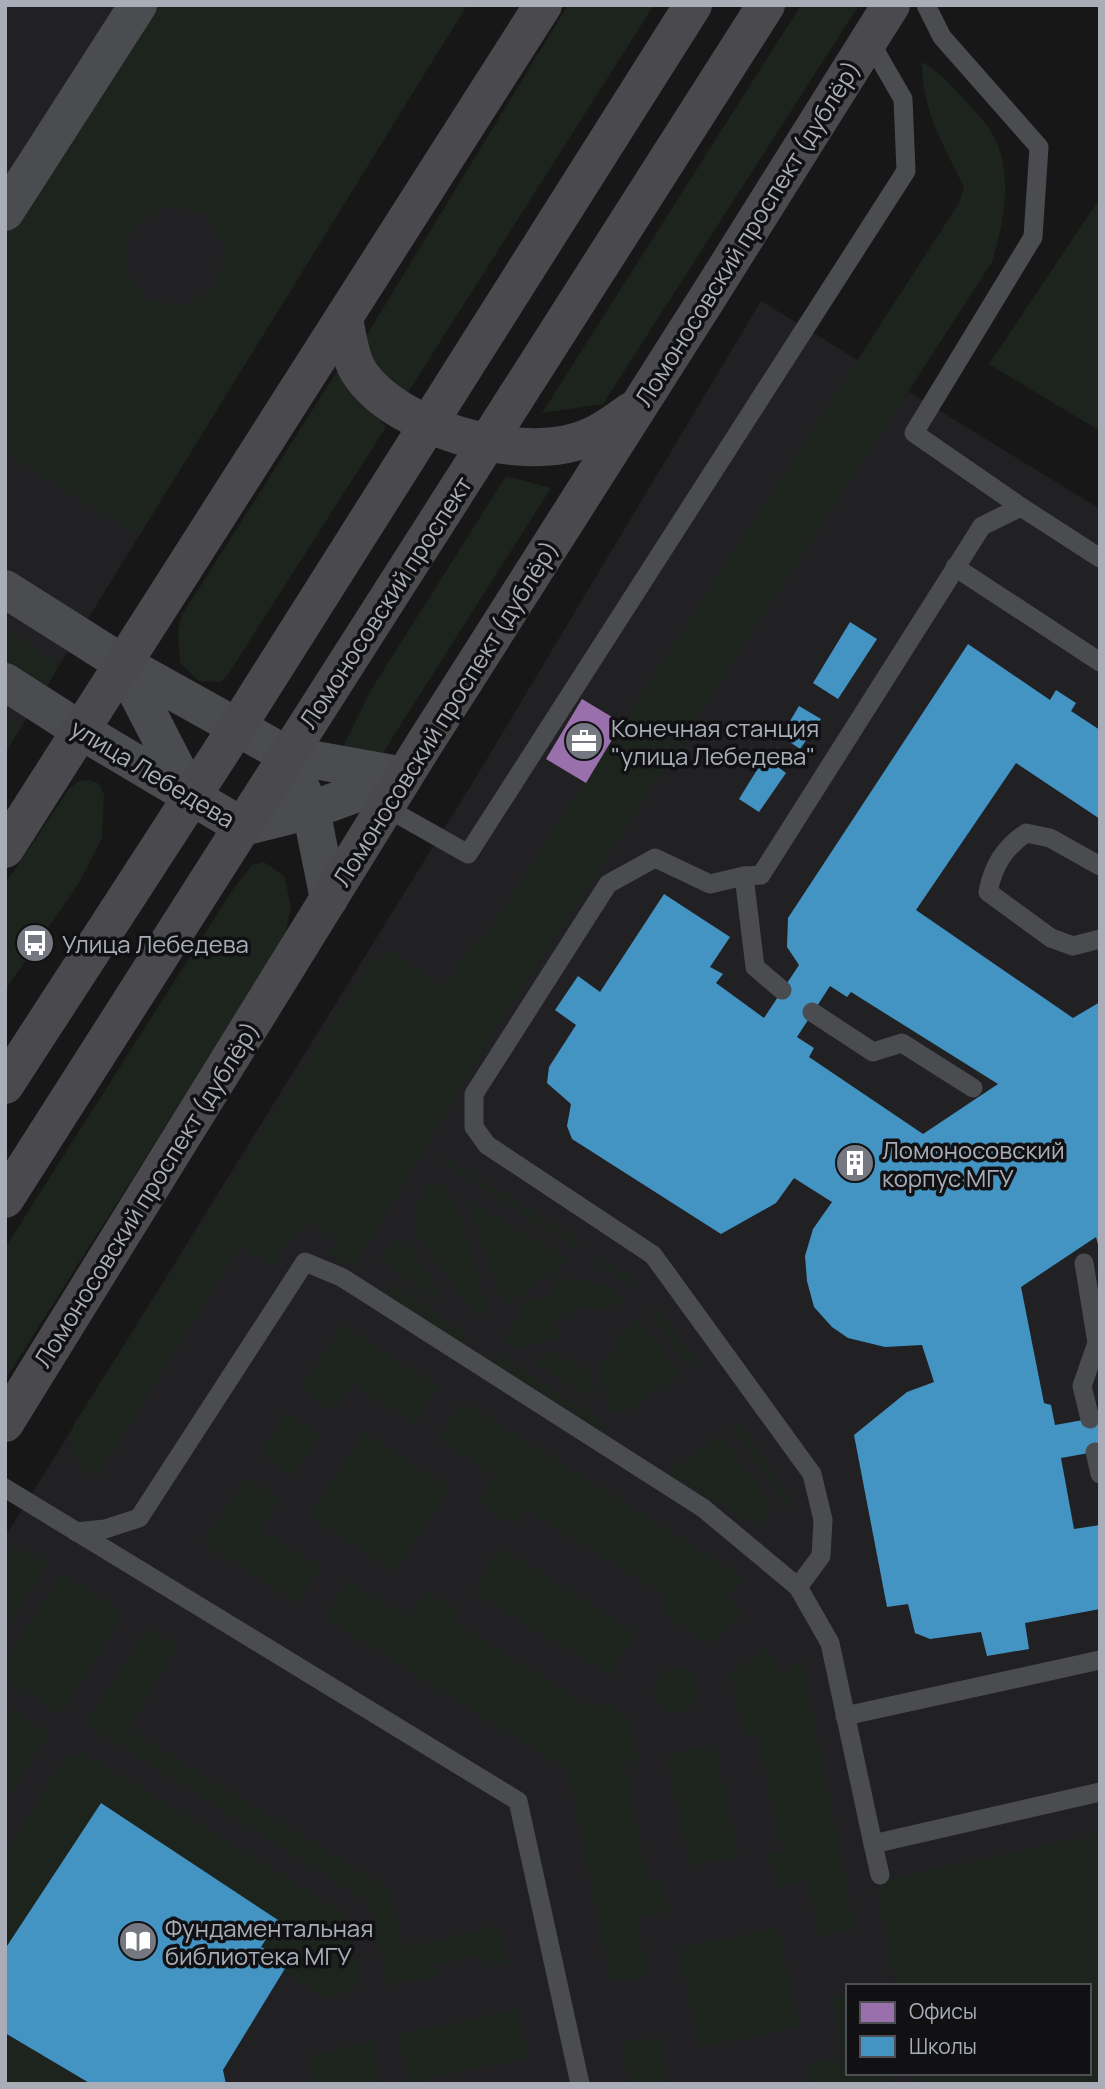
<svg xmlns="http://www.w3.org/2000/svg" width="1105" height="2089" viewBox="0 0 1105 2089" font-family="Manrope,sans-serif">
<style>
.built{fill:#212123;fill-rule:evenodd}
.green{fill:#1d241e;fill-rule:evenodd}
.offices{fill:#9970ab}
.schools{fill:#4393c3;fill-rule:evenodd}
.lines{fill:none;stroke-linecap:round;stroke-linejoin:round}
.lane{stroke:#4b4c50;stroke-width:19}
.street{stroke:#4b4c50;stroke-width:38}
.secondary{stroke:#4a4a4e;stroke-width:38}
.labels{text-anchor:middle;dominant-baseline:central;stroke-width:7;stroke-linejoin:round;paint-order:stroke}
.street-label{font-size:24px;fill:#a8adb8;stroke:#111113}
.poi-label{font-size:24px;fill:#a8adb8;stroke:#111113;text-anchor:start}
</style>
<rect width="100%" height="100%" fill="#171717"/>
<g class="built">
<polygon points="5,5 467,5 5,753"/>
<path d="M761,301L1100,509V2084H5V1537L475,779ZM848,1986H1089V2073H848Z"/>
</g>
<g class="green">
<path d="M151,5H467L139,536L5,453V232ZM165,206L204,214L225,247L217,286L184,307L145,299L124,266L132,228Z"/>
<polygon points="568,5 654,5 405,397 360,346"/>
<polygon points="801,5 859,5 603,404 542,413"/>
<path d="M922,62C938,72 950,83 962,97C973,109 986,122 993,135C1014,173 1004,223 992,262L500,1022L354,1268L329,1254L355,1209L337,1239L308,1223L291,1237L272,1266L240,1246L97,1477L80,1466L69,1441L74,1424L371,961L391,951L445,988L470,946L485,936L959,203L964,187C943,143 922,112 922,62Z"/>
<polygon points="1100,198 1100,431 989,364"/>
<polygon points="339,368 386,427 229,673 221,682 199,681 180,663 178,631 182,615"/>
<polygon points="506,476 551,488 367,778 332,769 371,690"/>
<polygon points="5,629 60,664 47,686 5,660"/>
<polygon points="5,714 22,725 5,753"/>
<polygon points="89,780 98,783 104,794 102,838 79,883 8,986 5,1003 5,884 69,789 79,781"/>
<polygon points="264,862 284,876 291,906 285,937 5,1380 5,1248 231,892 252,865"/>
<polygon points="444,1157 581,1242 576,1248 441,1162"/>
<polygon points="430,1181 448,1191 462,1221 488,1310 484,1318 475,1314 415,1233 416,1209"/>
<polygon points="466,1199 570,1260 504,1307"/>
<polygon points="393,1240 408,1244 442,1296 438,1299 380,1261"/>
<polygon points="595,1255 640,1283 633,1288 593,1261"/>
<polygon points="561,1277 606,1285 626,1299 604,1311 579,1306 555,1322 557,1337 515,1349 503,1341 530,1296 537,1301 557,1289 555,1282"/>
<polygon points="392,1284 468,1336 464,1344 385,1293"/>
<polygon points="657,1306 696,1362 689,1366 649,1312"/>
<polygon points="638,1318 679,1375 621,1415 608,1410 599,1361 614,1355 619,1335"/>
<polygon points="342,1325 438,1387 415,1423 352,1384 335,1411 301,1389"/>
<polygon points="556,1352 589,1371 595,1399 529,1360"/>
<polygon points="495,1353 606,1423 601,1429 490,1360"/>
<polygon points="462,1401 745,1579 727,1594 743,1617 707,1643 660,1611 668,1596 526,1510 516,1526 478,1503 496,1475 437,1440"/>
<polygon points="286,1412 320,1434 294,1476 260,1454"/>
<polygon points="740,1422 796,1506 790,1509 731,1427"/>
<polygon points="364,1432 450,1488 395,1572 310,1516"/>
<polygon points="721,1435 772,1506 760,1529 668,1472"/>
<polygon points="245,1478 279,1500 260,1529 320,1567 298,1603 203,1543"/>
<polygon points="499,1547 636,1633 610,1675 474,1593"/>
<polygon points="5,1548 28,1551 48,1564 5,1631"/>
<polygon points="62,1573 124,1614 61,1714 5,1678 5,1662"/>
<polygon points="347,1581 407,1618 425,1591 460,1612 454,1622 597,1711 604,1702 630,1718 638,1761 625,1765 648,1881 662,1878 669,1911 636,1919 649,1975 611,1983 568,1770 324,1617"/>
<polygon points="147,1629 177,1646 128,1730 389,1889 404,1948 498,1925 507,1962 487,1966 484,1955 435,1965 437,1976 388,1986 369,1902 86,1724"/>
<polygon points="765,1648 782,1673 802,1659 855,1929 819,1937 807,1880 777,1887 769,1854 782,1851 757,1732 744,1734 730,1675"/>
<circle cx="676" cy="1690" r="22"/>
<polygon points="5,1705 49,1733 5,1803"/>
<polygon points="715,1745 738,1856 690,1866 666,1756"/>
<polygon points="83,1752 346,1915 362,1985 326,1999 283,1971 289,1962 261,1947 277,1920 101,1803 5,1949 5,1854 64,1758"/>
<polygon points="1100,1834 1100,2084 914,2084 912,2073 1089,2073 1089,1986 895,1986 875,1882"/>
<polygon points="778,1927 799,2026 700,2048 678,1949"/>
<polygon points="848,1996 848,2073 887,2073 889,2084 810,2084 806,2065 844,2057 832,1999"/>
<polygon points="518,2009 528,2057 408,2083 398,2035"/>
<polygon points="5,2033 91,2084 12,2084 5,2079"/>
<polygon points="659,2036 669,2084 630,2084 622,2043"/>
<polygon points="372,2041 381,2084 313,2084 307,2056"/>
</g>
<polygon class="offices" points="582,699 622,723 586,783 546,759"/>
<g class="schools">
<polygon points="850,622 877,639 838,699 813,683"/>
<path d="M968,644L1050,700L1056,690L1076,703L1071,711L1100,730V819L1016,763L916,910L1073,1018L1100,1002V1252L1096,1237L1021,1287L1044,1403L1051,1405L1055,1425L1100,1417V1451L1061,1458L1074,1529L1100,1525V1609L1025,1623L1029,1649L987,1656L981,1632L930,1639L915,1633L908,1604L887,1607L854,1435L907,1392L934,1382L922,1345L885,1347L848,1338L832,1327L814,1307L807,1281L805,1256L813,1229L832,1202L794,1178L776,1203L721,1234L572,1139L567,1126L571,1104L547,1083L549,1067L576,1025L555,1010L578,976L600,992L664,894L730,937L710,967L723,974L716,983L764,1018L799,965L787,947L788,918ZM830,986L847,997L851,992L998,1084L923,1134L809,1057L814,1048L797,1037Z"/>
<polygon points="799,706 821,719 800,749 781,736"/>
<polygon points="765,757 786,773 759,812 739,799"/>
<polygon points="101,1803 278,1920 261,1947 289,1962 223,2070 226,2084 91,2084 5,2033 5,1949"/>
</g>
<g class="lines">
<g class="lane">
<polyline points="926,5 942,37 1039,147 1033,237 914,433 1021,507"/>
<polyline points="1100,558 1021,507 982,526 761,875 744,876 710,884 655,858 608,884 474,1094 474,1127 487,1145 653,1255 812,1474 823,1520 821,1556 798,1587 830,1643 873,1844 1100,1792"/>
<polyline points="955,567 1100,662"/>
<polyline points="385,807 468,854 906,171 903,99 869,40"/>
<path d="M1100,866L1050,838L1026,833C1004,848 993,866 988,892L1051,938L1073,946L1100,939"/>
<polyline points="744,876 755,967 782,990"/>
<polyline points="812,1012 873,1052 902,1043 973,1088"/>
<polyline points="1084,1263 1097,1343 1082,1386 1090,1419"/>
<polyline points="1095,1452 1100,1474"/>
<polyline points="5,1488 518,1801 580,2084"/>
<polyline points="76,1532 105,1529 139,1518 305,1262 341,1277 357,1287 703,1508 798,1587"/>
<polyline points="845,1716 1100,1660"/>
<polyline points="873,1844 880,1875"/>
</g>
<g class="street">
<polyline points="5,212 138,5"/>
<polyline points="5,589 122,663 287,755 404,776"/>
<polyline points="122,663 191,797"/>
<polyline points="5,682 80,730 243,827 311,810 404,776"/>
<polyline points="300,786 311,810 329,899"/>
</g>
<g class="secondary">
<path d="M344,319C348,337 350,361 361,375C399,429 514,460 575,442C597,436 613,424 631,411"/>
<path d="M5,849C183,567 365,287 543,5"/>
<polyline points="5,1085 237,727 693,5"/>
<polyline points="5,1199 766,5"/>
<polyline points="5,1423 423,746 708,297 891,5"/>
</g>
</g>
<defs>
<symbol id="office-disc" viewBox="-11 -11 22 22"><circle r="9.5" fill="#757880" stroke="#111113"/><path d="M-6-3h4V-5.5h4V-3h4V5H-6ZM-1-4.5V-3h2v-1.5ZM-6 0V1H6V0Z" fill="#fff"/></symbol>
<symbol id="bus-disc" viewBox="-11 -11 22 22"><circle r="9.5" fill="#757880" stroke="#111113"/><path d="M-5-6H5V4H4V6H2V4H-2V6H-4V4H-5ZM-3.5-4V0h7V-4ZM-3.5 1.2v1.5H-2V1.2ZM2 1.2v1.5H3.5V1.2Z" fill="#fff"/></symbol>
<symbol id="building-disc" viewBox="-11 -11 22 22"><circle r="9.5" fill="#757880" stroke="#111113"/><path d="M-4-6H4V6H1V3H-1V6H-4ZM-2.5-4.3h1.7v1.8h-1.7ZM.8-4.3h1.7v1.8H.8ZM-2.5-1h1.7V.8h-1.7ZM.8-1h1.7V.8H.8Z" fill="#fff"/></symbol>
<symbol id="library-disc" viewBox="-11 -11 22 22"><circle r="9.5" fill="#757880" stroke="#111113"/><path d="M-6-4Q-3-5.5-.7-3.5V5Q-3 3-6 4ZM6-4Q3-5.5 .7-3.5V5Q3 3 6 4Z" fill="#fff"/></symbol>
</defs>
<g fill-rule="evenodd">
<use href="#office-disc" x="562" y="719" width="44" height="44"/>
<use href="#bus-disc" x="13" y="921" width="44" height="44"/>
<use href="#building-disc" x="833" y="1141" width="44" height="44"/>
<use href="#library-disc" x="116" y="1919" width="44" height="44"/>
</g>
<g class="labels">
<g class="street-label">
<text transform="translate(747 233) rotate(-58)">Ломоносовский проспект (дублёр)</text>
<text transform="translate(385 602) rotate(-57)">Ломоносовский проспект</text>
<text transform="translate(445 713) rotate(-58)">Ломоносовский проспект (дублёр)</text>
<text transform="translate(153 773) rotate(31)">улица Лебедева</text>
<text transform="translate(146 1194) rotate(-58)">Ломоносовский проспект (дублёр)</text>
</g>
<g class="poi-label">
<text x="611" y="727">Конечная станция<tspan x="611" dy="28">"улица Лебедева"</tspan></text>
<text x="62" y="943">Улица Лебедева</text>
<text x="882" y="1149">Ломоносовский<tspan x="882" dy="28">корпус МГУ</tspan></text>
<text x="165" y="1927">Фундаментальная<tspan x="165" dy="28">библиотека МГУ</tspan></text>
</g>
</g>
<rect width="1105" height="2089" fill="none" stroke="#a8adb8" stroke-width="14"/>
<rect x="846" y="1984" width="245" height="91" fill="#111113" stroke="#4d4f55" stroke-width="2"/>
<rect x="860" y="2002" width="35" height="21" fill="#9970ab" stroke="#4d4f55" stroke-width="2"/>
<text x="909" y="2019" font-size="21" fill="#a8adb8">Офисы</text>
<rect x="860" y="2036" width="35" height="21" fill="#4393c3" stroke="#4d4f55" stroke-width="2"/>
<text x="909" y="2054" font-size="21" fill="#a8adb8">Школы</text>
</svg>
